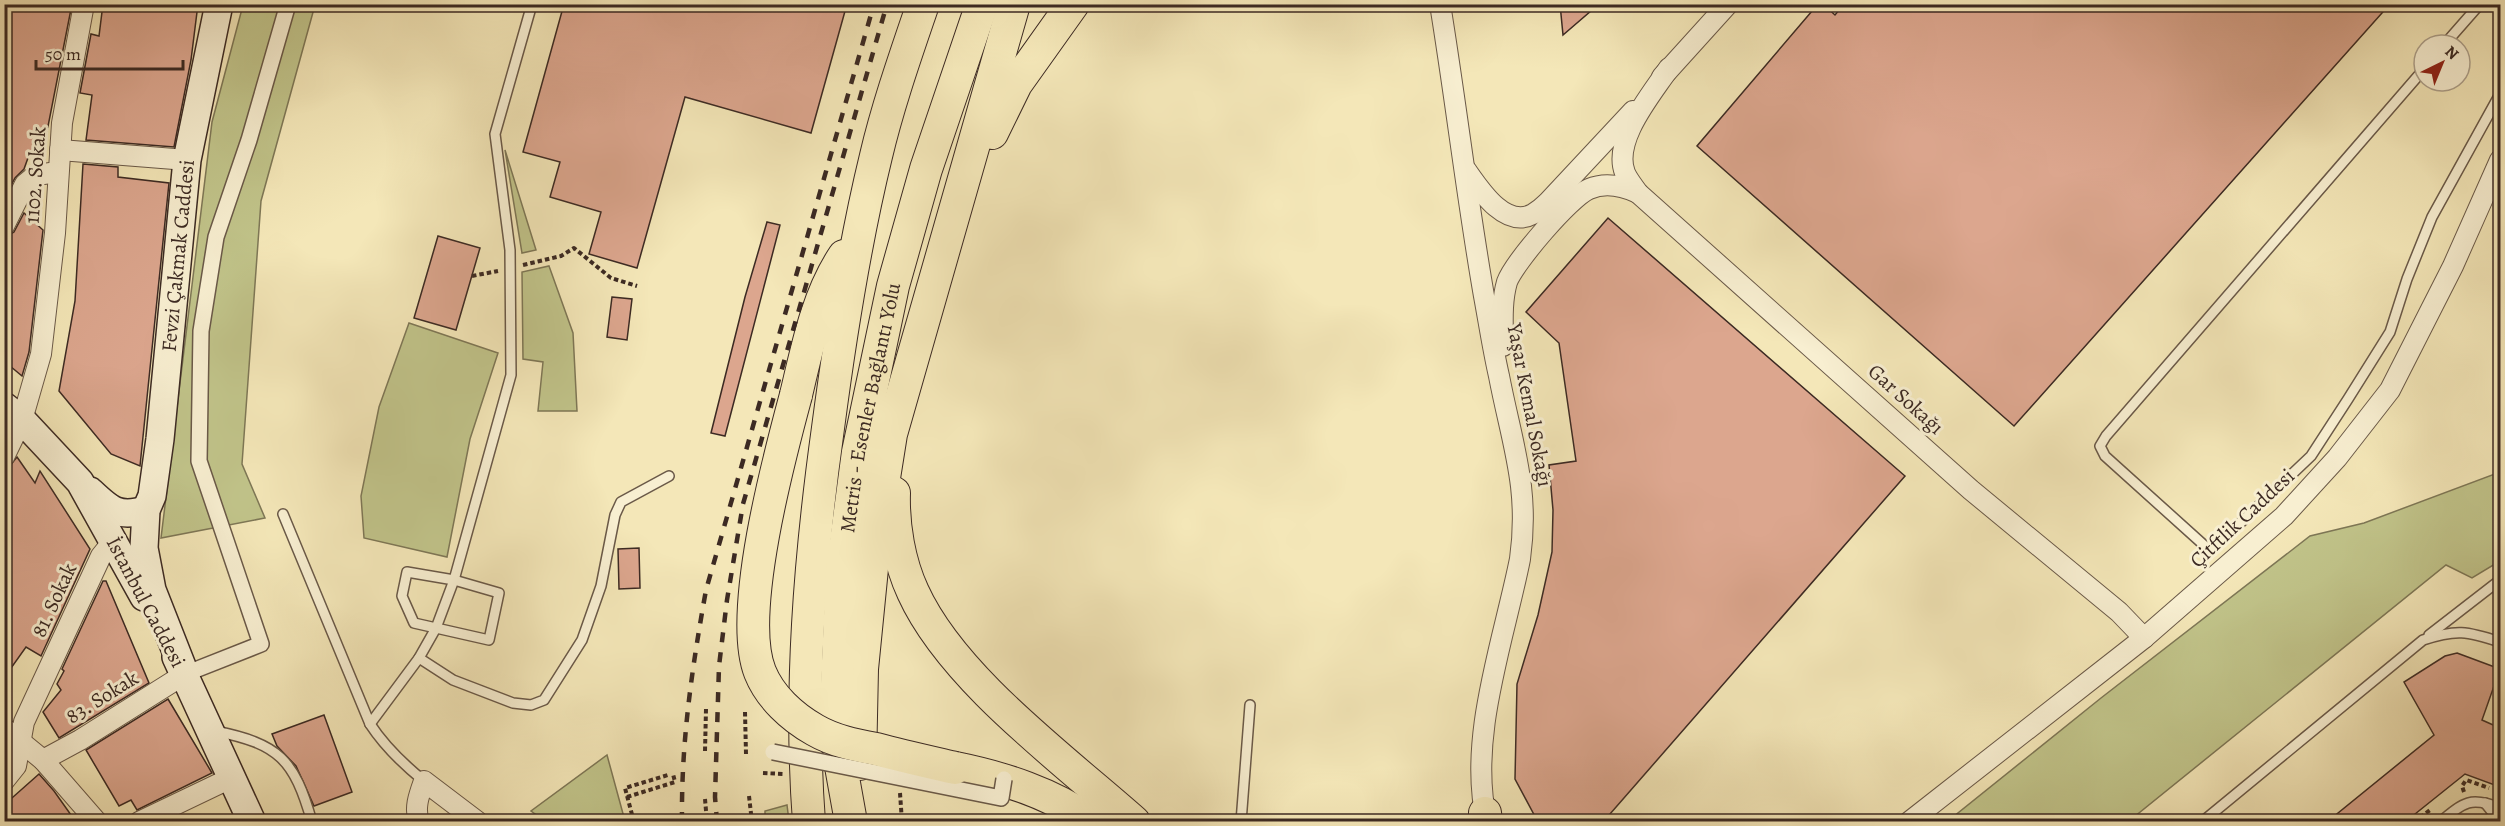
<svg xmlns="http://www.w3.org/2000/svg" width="2505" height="826" viewBox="0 0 2505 826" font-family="Alegreya,serif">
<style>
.green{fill:#c1c48a;stroke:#7e7756;stroke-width:1.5}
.building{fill:#dca68e;stroke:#3c2a23;stroke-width:1.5}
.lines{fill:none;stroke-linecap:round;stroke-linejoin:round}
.service-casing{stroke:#6a5948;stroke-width:12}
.pedestrian-casing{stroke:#6a5948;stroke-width:18}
.minor-casing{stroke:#6a5948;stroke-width:22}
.secondary-casing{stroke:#3c2a23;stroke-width:30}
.trunk-casing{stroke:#3c2a23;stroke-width:34}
.path{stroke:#3c2a23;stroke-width:4;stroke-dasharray:4.5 3;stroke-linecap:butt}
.service{stroke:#f8efd1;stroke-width:9}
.pedestrian{stroke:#f8efd1;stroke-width:15}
.minor{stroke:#f8efd1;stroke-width:20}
.secondary{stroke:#f8efd1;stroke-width:27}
.trunk{stroke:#f4e7b8;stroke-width:32}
.rail{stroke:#3c2a23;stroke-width:4.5;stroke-dasharray:10 10;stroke-linecap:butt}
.pedestrian-bridge-casing{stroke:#6a5948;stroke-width:18;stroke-linecap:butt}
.trunk-bridge-casing{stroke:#3c2a23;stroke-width:34;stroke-linecap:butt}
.pedestrian-bridge{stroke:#f8efd1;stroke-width:15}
.trunk-bridge{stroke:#f4e7b8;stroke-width:32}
.labels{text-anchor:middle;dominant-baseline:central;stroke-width:6;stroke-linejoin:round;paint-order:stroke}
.street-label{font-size:21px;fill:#3c2a23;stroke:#f8efd1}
</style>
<rect width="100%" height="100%" fill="#f4e7b8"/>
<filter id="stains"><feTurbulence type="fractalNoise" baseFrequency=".00333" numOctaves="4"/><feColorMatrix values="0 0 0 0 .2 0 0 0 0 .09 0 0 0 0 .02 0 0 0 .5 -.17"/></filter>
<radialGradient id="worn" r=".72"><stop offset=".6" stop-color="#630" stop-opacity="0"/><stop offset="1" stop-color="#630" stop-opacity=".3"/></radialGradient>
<g class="green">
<polygon points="243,5 315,5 261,201 242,464 265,518 161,538 212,122"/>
<polygon points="505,150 536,250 522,253"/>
<polygon points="549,266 573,333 577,411 538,411 543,362 523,359 522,272"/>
<polygon points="409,323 498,353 470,439 447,557 364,538 361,496 379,407"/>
<polygon points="2500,472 2500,561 2472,578 2446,565 2129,821 1948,821 2101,698 2310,536 2364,523"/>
<polygon points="607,755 625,821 545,821 531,811"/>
<polygon points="787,805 789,821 765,821 765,811"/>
</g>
<g class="building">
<polygon points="4,4 72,4 42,157 29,155 24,169 15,178 4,198"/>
<polygon points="103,4 198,4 191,60 174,147 86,140 92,95 80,93 91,34 99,36"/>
<polygon points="564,4 847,4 811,133 685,97 637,268 589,254 601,212 550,197 560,162 523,152"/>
<polygon points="1560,4 1599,4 1563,35"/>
<polygon points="1818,4 1823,4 1835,15 1844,4 2390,4 2014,426 1697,146"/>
<polygon points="83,164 118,167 118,177 169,183 140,466 111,454 59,391 75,301"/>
<polygon points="24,213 43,230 29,352 22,376 4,361 4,238 14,232"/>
<polygon points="1608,218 1905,476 1603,822 1538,822 1515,779 1517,684 1538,615 1552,552 1553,510 1549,465 1576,461 1559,343 1526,312"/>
<polygon points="767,222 780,225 725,436 711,433 745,297"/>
<polygon points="438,236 480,248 456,330 414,318"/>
<polygon points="612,297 632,299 627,340 607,337"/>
<polygon points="17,457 35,483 40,471 90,549 41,656 26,647 4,678 4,473"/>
<polygon points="639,548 640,588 619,589 618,549"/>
<polygon points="103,581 106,581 149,683 59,738 43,712 61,690 57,684 64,671 62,669"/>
<polygon points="2457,653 2500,669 2482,720 2500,728 2500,787 2465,774 2405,822 2327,822 2434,735 2404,682 2445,656"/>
<polygon points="168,699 212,773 137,810 131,800 119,806 86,750"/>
<polygon points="324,715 352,792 314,806 296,766 277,746 272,734"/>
<polygon points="39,774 54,791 76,822 4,822 4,805"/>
</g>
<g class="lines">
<defs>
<g id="service">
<polyline points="2444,45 2480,4"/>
<polyline points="2424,69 2106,436 2100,446 2105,456 2206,547 2215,547 2311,456 2348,399 2390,332 2407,279 2432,217 2500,94"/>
<path d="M283,514L370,724C385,747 403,764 424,781"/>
<polygon points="407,572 454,580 499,593 489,640 414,623 402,596"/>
<polyline points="2429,635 2500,580"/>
<polyline points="419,658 453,680 513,703 531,705 544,700 582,640 601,586 615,515 621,502 669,476"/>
<polyline points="370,724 419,658 436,628 454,580 511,375 510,250 495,134 532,4"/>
<path d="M215,731C279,744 294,759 312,822"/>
<polyline points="2485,803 2493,813 2496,822"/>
<polyline points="1241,822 1250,705"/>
<path d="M2202,822L2423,640C2456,629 2467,631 2500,642"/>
<path d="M2440,822C2464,802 2471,796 2500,808"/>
</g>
<polyline id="pedestrian" points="185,674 261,644 199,461 201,331 216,237 249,140 288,4"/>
<g id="minor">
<path d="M1440,4C1456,102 1467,199 1484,296C1489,323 1493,350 1499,376C1512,444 1530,488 1520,559C1504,640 1467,740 1487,822"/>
<path d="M1669,68C1652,94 1612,140 1625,173C1628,180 1634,187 1638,193L1971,490L2119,612L2144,638"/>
<polyline points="1662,77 1728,4"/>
<polyline points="60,150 187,160"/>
<path d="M1466,170C1480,190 1505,229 1533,214C1538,211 1544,206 1548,202L1633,111"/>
<polyline points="4,226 25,184 36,175 58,172"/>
<path d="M1503,346C1503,325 1501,303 1507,282C1514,263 1570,197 1589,189C1605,182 1623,186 1638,193"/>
<polyline points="4,457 22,420 41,354 55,233 62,123 84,4"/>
<polyline points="4,728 43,760 97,822"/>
<polyline points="43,760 80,740 185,674"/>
<polyline points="4,781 16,766 24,722 101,556 113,541"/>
<polyline points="139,822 233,777"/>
<path d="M419,822C414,808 419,795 424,781L478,822"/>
<polyline points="1909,822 2144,638 2284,516 2337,458 2390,390 2453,266 2500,160"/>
</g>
<g id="secondary">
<polyline points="4,406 22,420 80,482 144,597"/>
<path d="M90,491C110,510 118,518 146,510"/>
<polyline points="176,657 252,822"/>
<path id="s1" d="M185,674L152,590L144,548L146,510L152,496L160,439L187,160L219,4"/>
</g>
<g id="trunk">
<polyline points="992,133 1016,84 1073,4"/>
<path d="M796,395C807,349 817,296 844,256"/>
<path d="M894,493C893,525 899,562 913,592C952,678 1063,759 1134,822"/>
<polyline points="860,764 862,669 876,528 891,434 1014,4"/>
<path d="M955,768C1004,778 1051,793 1092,822"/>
<polyline points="1485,813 1486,822"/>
<path d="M809,822C799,691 810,558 828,428C840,337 854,246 876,156C888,105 906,54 923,4"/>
<path id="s2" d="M851,822L840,761L836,706L842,571L858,452L893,286L926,169L982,4"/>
</g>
</defs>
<use href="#service" class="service-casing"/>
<use href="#pedestrian" class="pedestrian-casing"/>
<use href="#minor" class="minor-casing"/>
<use href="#secondary" class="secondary-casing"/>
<use href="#trunk" class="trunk-casing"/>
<g class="path">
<polyline points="523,265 561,256 574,248 611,278 637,286"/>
<polyline points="472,276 498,271"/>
<polyline points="745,712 746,754"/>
<polyline points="705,751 706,709"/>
<polyline points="763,773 783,774"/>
<polyline points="2464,792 2462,786 2466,780 2489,788"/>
<polyline points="900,793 902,822"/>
<polyline points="749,796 752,822"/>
<polyline points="627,797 675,782 673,774"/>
<polyline points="705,799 707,822"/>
<polyline points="634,822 625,788 668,775"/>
<polyline points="2414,822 2430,810"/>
</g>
<use href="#service" class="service"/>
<use href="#pedestrian" class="pedestrian"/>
<use href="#minor" class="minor"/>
<use href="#secondary" class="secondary"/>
<use href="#trunk" class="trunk"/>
<g class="rail">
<path d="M682,822C681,742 692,668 706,590L874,4"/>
<polyline points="717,822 715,797 719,666 727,600 743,504 887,4"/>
</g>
<defs>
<polyline id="pedestrian-bridge" points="773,752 1001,798 1004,779"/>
<path id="trunk-bridge" d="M796,395C779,458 737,614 760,672C770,697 792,717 815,730C834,741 855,745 876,749C902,756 929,762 955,768"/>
</defs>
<use href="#pedestrian-bridge" class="pedestrian-bridge-casing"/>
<use href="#trunk-bridge" class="trunk-bridge-casing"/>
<use href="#pedestrian-bridge" class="pedestrian-bridge"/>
<use href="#trunk-bridge" class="trunk-bridge"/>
</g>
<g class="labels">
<g class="street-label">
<text transform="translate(35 175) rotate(-86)">1102. Sokak</text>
<text stroke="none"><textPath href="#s1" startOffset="428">Fevzi Çakmak Caddesi</textPath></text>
<text transform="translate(1906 399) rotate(42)">Gar Sokağı</text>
<text transform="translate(1530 405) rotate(79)">Yaşar Kemal Sokağı</text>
<text stroke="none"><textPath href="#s2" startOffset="418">Metris - Esenler Bağlantı Yolu</textPath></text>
<text transform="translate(2242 518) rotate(-43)">Çitftlik Caddesi</text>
<text transform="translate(54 600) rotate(-65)">81. Sokak</text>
<text transform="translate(146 602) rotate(62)">İstanbul Caddesi</text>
<text transform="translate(102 697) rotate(-32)">83. Sokak</text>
</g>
</g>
<rect width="2505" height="826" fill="none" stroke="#f4e7b8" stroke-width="24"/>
<rect x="6" y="6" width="2493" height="814" fill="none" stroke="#3c2a23" stroke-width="3"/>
<rect x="12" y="12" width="2481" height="802" fill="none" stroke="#3c2a23" stroke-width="1.5"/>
<g transform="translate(2442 63) rotate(43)"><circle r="28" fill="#f8efd1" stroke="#ada08b" stroke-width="1.5"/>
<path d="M0-4.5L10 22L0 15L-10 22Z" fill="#8f2418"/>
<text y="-9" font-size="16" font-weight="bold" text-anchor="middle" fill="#3c2a23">N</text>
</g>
<path d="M36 60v9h147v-9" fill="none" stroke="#3c2a23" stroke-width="3"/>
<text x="45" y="60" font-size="18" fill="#3c2a23" stroke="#f8efd1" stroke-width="4.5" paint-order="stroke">50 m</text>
<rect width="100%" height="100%" filter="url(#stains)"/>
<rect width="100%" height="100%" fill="url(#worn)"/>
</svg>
